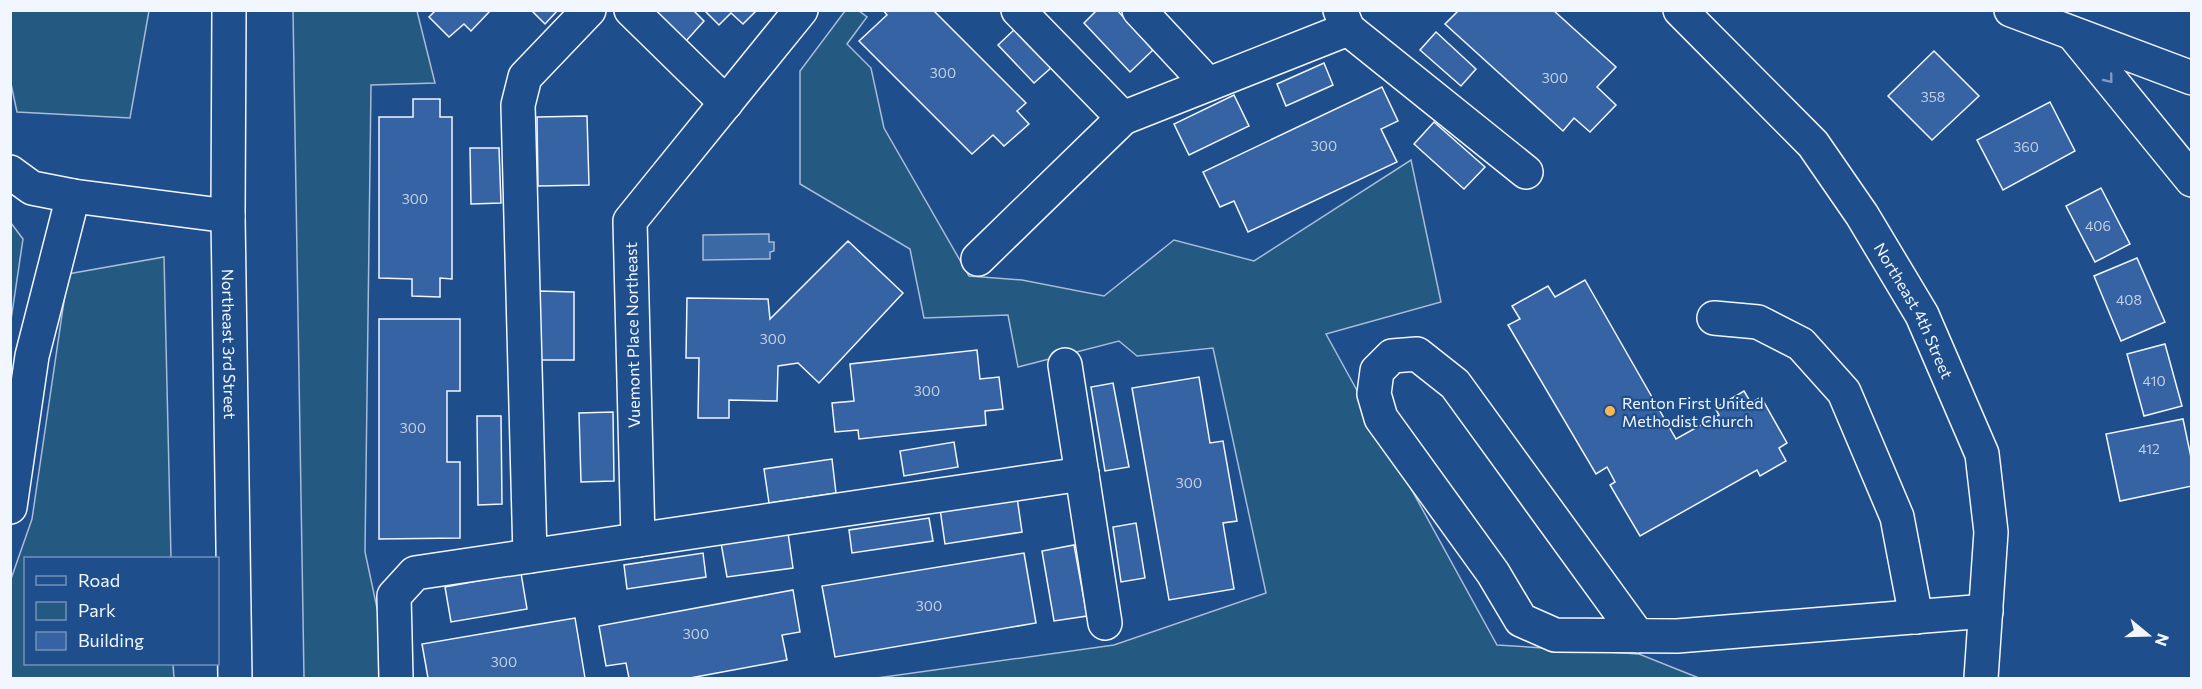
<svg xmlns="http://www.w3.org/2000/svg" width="2202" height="689" viewBox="0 0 2202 689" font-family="Commissioner,sans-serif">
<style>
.green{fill:#245a82;stroke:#a8bbd7;stroke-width:1.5}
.water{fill:#3b69a3;stroke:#a8bbd7;stroke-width:1.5}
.building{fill:#3563a3;stroke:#f2f6ff;stroke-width:1.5}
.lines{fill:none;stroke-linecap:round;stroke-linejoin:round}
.minor-casing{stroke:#f2f6ff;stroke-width:36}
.major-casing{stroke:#f2f6ff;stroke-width:36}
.minor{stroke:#1f4e8c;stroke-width:33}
.major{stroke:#1f4e8c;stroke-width:33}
.oneway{stroke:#7e9ac0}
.poi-dot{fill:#ffb74d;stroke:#1f4e8c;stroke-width:2}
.labels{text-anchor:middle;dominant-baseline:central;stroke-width:4.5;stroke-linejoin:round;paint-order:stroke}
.number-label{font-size:14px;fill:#c3d1e8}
.street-label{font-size:16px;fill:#f2f6ff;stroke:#1f4e8c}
.poi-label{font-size:16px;fill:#f2f6ff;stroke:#1f4e8c;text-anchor:start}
</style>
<rect width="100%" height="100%" fill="#1f4e8c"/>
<g class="green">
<polygon points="10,11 149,11 130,118 17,112 11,84"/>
<polygon points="293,11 417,11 435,83 371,85 365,552 392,678 304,678"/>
<polygon points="845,11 859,11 867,17 847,44 871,68 884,128 969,276 1022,280 1104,296 1174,240 1254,261 1411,160 1441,302 1326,334 1497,645 1639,654 1699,678 877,678 1114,645 1266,593 1213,348 1137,356 1119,341 1018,367 1008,315 924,318 910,249 800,184 800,71"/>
<polygon points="11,223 23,239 11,320"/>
<polygon points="164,257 171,558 26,558 26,664 173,664 174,678 11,678 11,579 32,519 68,274"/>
</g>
<polygon class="water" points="769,234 769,242 774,242 774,251 770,252 770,259 703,260 703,235"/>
<g class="building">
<polygon points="436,10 491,10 471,31 464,24 449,37 429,17"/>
<polygon points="531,10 558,10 545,24"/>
<polygon points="654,10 693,10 704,21 686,41"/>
<polygon points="704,10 757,10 743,24 731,13 719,25"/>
<polygon points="883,10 933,10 1026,103 1017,111 1029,124 1004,146 993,135 972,154 859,41 887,15"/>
<polygon points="1097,10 1117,10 1153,50 1130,72 1084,23"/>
<polygon points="1456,10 1553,10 1616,67 1597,87 1616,105 1590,132 1574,118 1563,131 1445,24 1457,12"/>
<polygon points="1016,28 1052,67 1034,83 998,45"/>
<polygon points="1436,32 1476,69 1461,86 1420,50"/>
<polygon points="1934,51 1979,96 1932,140 1888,96"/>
<polygon points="1324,63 1333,85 1286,106 1277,84"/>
<polygon points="1382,87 1398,121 1381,129 1397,162 1248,232 1234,201 1220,207 1203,172"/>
<polygon points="1234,95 1249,126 1189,155 1174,124"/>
<polygon points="413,99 440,99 440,117 452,117 452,279 440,278 440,297 412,296 412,279 379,278 379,117 413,117"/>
<polygon points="2050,102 2075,151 2003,190 1977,140"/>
<polygon points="587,116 589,185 538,186 537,117"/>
<polygon points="1434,122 1485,167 1464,189 1414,144"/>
<polygon points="470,148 499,148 501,203 471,204"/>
<polygon points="2101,188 2130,244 2095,262 2066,206"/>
<polygon points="848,241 903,293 819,383 798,363 778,366 777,401 729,400 729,418 698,418 699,358 686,358 687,298 768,299 770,319"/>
<polygon points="2137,258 2165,322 2121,341 2094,276"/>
<polygon points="1585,280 1676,439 1719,415 1715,408 1744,391 1751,403 1761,397 1787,443 1779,448 1786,461 1760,476 1757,470 1640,536 1610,485 1615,482 1607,467 1596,474 1508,325 1520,319 1512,306 1548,286 1555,297"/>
<polygon points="539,291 574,292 574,360 539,360"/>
<polygon points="379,319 460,319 460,391 447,391 447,462 460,462 460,538 379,539"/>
<polygon points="2165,344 2182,406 2144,416 2127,354"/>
<polygon points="977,350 980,379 999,377 1003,409 985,411 986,425 859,439 858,430 835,432 832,403 854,401 850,364"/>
<polygon points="1199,377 1210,443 1223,441 1237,521 1223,523 1234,589 1169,600 1132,388"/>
<polygon points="1113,383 1129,467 1105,471 1091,387"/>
<polygon points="613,412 614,481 581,482 579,413"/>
<polygon points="477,416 501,416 502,504 478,505"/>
<polygon points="2183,419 2192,462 2192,486 2120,501 2106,434"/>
<polygon points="954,442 958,467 904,476 900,451"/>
<polygon points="832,459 836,493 769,503 764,469"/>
<polygon points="1017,497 1022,532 945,544 940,509"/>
<polygon points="929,518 933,541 852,553 849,530"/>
<polygon points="1136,523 1145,578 1121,582 1113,527"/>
<polygon points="788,533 793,568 727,577 721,543"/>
<polygon points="1074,545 1087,616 1054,621 1042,551"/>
<polygon points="703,553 706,577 627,589 624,565"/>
<polygon points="1024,553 1036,623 835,657 822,586"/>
<polygon points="521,573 527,609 451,622 445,587"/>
<polygon points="793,590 800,632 782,635 787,660 690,678 629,678 626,663 606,666 599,626"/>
<polygon points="575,618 585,678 428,678 422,644"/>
</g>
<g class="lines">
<defs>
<g id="minor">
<polyline points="631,10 726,103"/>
<polyline points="1018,10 1123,118"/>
<polyline points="1139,10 1208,84"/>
<polyline points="1340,10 1348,29 1526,172"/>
<path id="s1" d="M1680,10L1813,144L1862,215L1922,315L1982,454L1991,532L1981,678"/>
<polyline points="2011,10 2192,78"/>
<polyline points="2074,35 2192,180"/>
<polyline points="10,172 32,188 73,196 228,216"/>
<polyline points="978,259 1123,118 1348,29"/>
<polyline points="1714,318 1758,322 1801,344 1844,392 1897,517 1916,617"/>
<polyline points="1065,365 1105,623"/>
<polyline points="10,507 32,356 73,196"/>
<polyline points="638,540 630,221 801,10"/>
<polyline points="530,556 518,105 525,77 589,10"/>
<polyline points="1638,636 1455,384 1417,354 1392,356 1377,371 1374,394 1381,418 1493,573 1521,620 1555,635 1677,636 1986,611"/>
<polyline points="396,678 394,596 415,573 1082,474"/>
</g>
<g id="major">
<path id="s2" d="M229,10L228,216L235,678"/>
</g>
</defs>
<use href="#minor" class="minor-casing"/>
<use href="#major" class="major-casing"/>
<use href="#minor" class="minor"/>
<use href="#major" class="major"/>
</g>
<defs><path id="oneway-chevron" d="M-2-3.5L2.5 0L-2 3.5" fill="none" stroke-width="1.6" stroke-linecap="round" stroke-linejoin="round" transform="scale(1.5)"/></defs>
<use class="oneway" href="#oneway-chevron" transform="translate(2109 79) rotate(51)"/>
<circle class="poi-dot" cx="1610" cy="411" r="6"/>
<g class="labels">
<g class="number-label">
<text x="943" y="72">300</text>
<text x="1555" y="77">300</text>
<text x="1933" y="96">358</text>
<text x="1324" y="145">300</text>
<text x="2026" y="146">360</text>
<text x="415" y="198">300</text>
<text x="2098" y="225">406</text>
<text x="2129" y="299">408</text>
<text x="773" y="338">300</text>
<text x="2154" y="380">410</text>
<text x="927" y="390">300</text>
<text x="413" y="427">300</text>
<text x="2149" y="448">412</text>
<text x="1189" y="482">300</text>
<text x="929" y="605">300</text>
<text x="696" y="633">300</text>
<text x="504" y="661">300</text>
</g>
<g class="street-label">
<text stroke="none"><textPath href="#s1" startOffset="384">Northeast 4th Street</textPath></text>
<text transform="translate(632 335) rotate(-91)">Vuemont Place Northeast</text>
<text stroke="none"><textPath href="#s2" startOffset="334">Northeast 3rd Street</textPath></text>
</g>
<g class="poi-label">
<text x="1622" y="402">Renton First United<tspan x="1622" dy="18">Methodist Church</tspan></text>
</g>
</g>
<rect width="2202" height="689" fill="none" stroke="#f2f6ff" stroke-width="24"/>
<rect x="24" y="557" width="195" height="108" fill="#1f4e8c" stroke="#7391ba" stroke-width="1.5"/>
<rect x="36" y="576" width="30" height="9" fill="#1f4e8c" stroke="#7391ba" stroke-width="1.5"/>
<text x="78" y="587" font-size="18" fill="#f2f6ff">Road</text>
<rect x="36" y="602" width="30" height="18" fill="#245a82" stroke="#7391ba" stroke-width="1.5"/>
<text x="78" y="617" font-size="18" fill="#f2f6ff">Park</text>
<rect x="36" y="632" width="30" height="18" fill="#3563a3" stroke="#7391ba" stroke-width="1.5"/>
<text x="78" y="647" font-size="18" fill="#f2f6ff">Building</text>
<g transform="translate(2148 635) rotate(109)" stroke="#1f4e8c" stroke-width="4.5" paint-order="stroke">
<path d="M0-4.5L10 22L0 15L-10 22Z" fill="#f2f6ff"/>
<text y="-9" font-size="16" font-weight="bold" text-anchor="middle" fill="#f2f6ff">N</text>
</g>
</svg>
